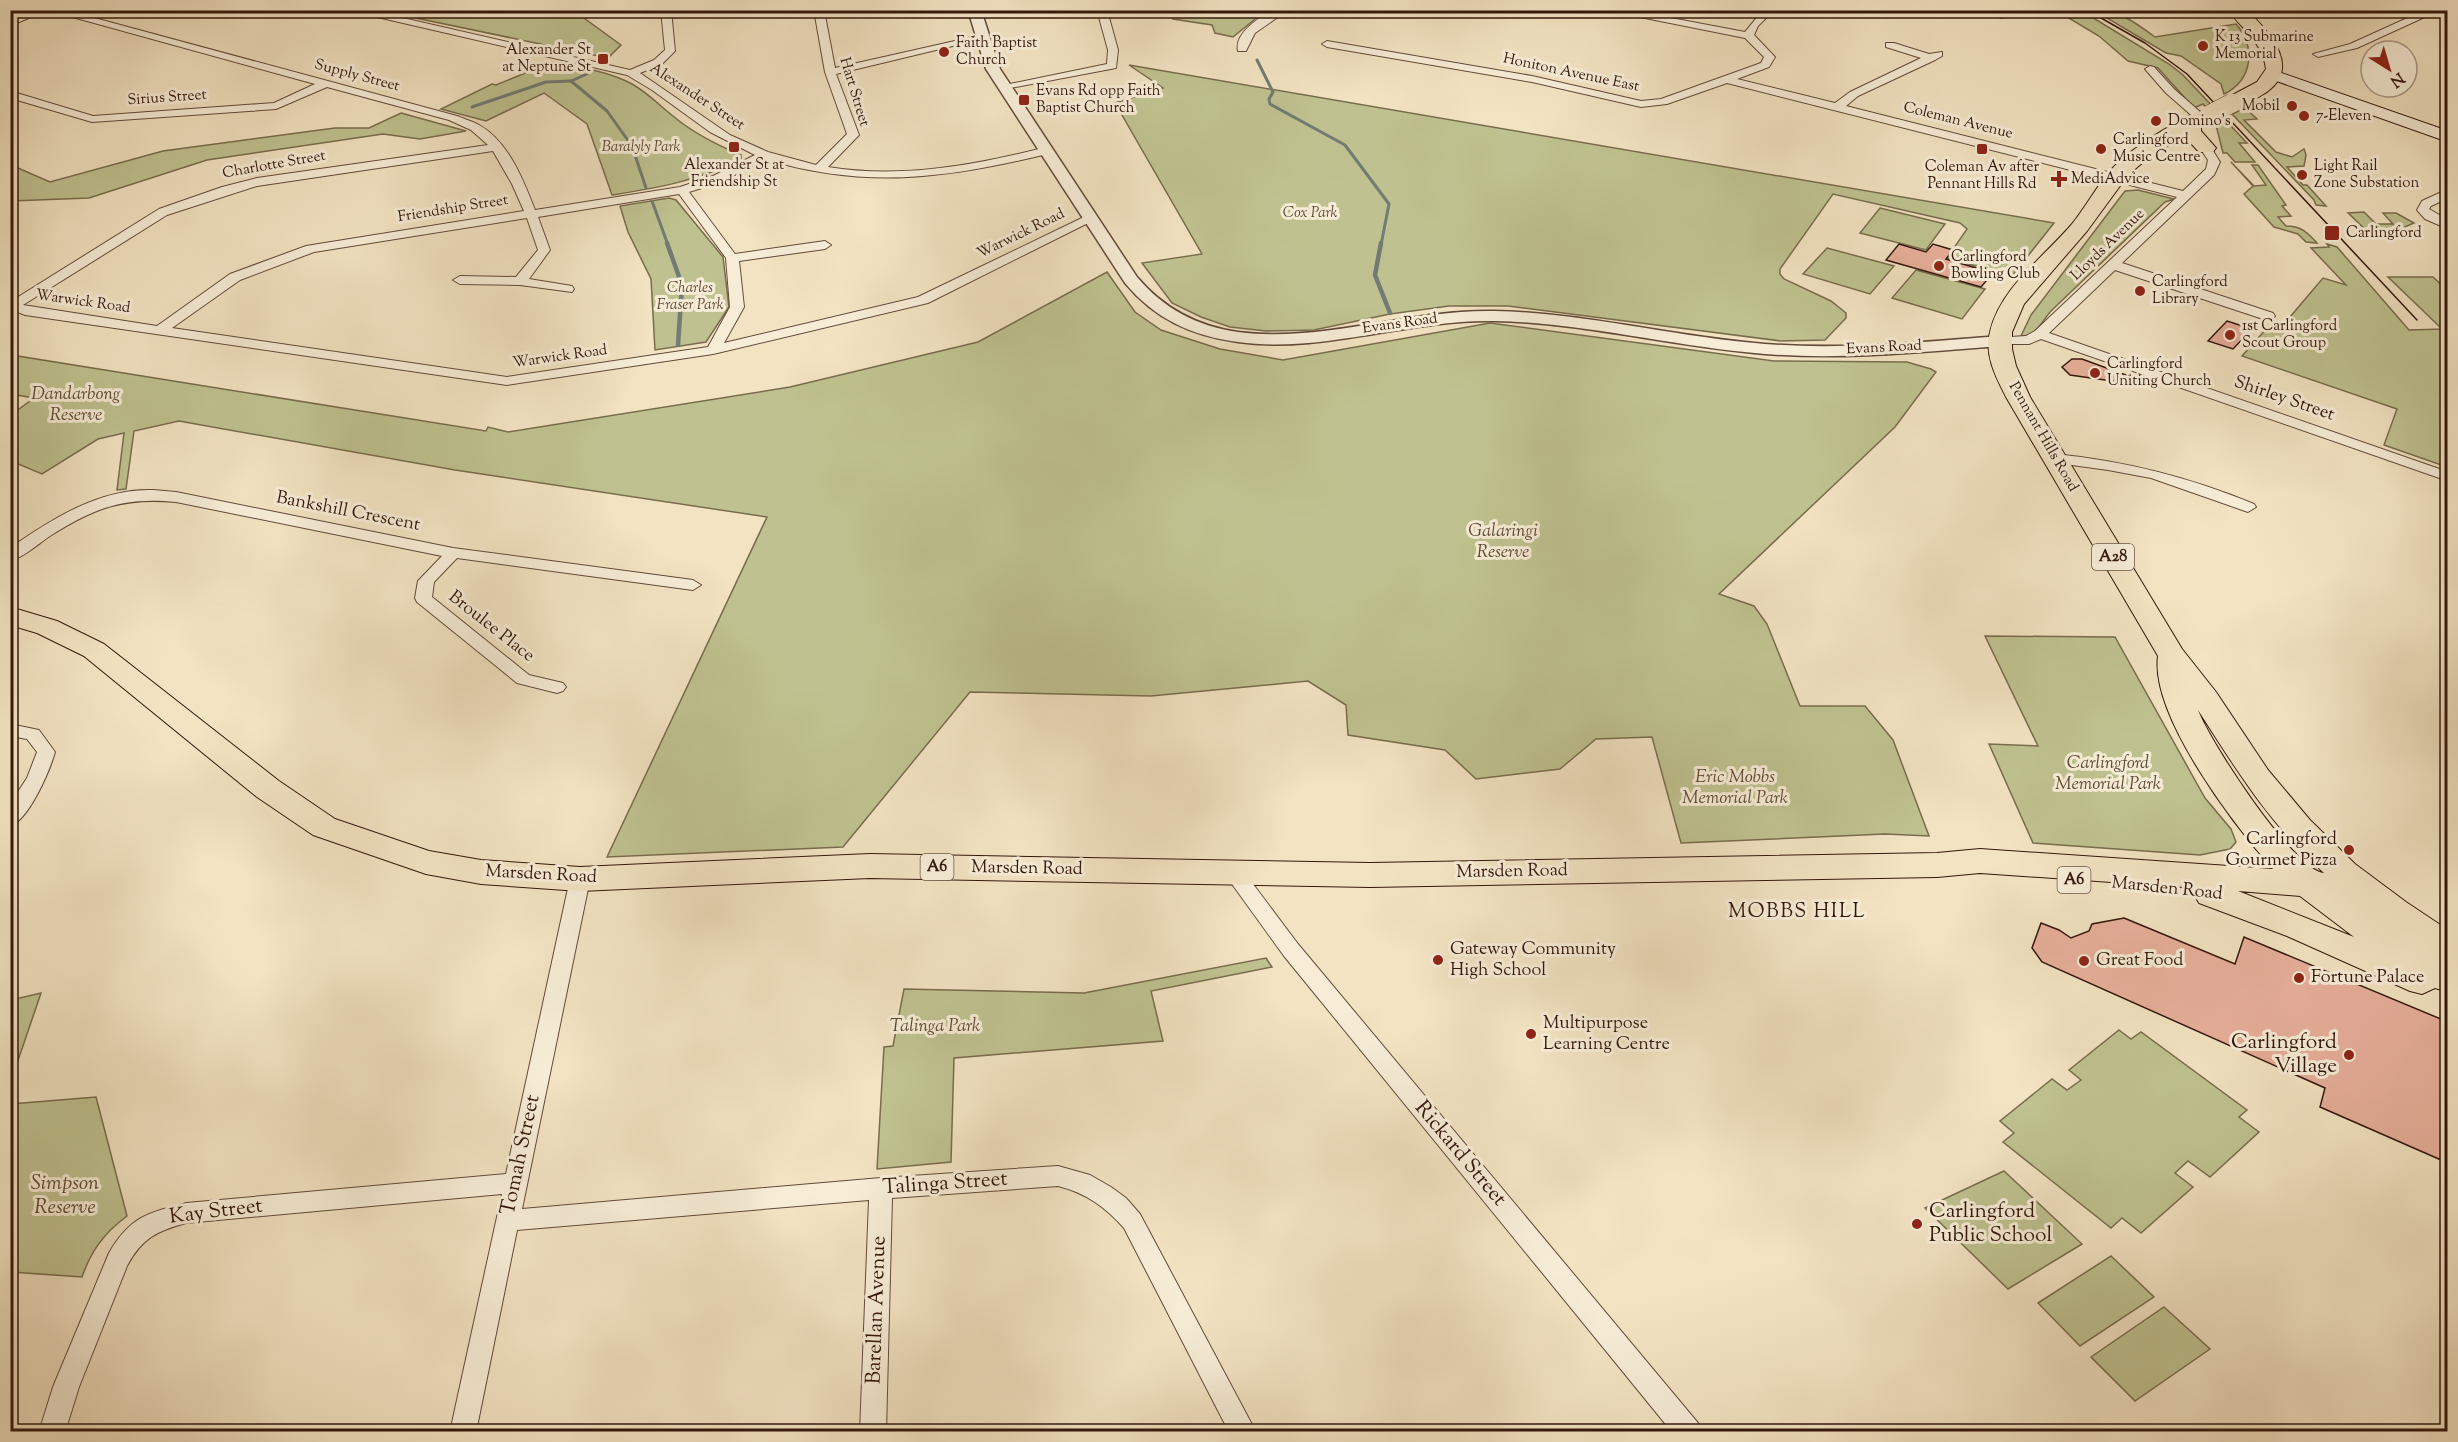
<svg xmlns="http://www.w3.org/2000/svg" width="2458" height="1442" viewBox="0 0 2458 1442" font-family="'Sorts Mill Goudy',serif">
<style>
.green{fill:#bfc290;stroke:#796c4e;stroke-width:1.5}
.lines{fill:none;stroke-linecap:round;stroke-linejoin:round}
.stream-far1{stroke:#727b74;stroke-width:3}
.stream{stroke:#727b74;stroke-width:4.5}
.building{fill:#e7af9b;stroke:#33170c;stroke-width:1.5}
.minor-casing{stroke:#634a3a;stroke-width:2}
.tertiary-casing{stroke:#634a3a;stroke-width:3}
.secondary-casing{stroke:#33170c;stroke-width:2}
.trunk-casing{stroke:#33170c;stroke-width:2}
.minor{fill:#f7edd7;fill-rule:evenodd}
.tertiary{fill:#f7edd7;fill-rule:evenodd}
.secondary{fill:#f7edd7;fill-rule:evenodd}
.trunk{fill:#f2e3c2;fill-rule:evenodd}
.tram{stroke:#33170c;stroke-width:1.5}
.trunk-bridge-casing{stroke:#33170c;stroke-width:20;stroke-linecap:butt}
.trunk-bridge{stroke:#f2e3c2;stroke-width:19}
.poi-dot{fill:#8f2418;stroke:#f7edd7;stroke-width:2}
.labels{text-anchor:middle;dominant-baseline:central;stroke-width:6;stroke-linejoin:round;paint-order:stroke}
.far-poi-label{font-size:15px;fill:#33170c;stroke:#f7edd7;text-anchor:start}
.far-street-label{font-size:15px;fill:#33170c;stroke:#f7edd7}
.far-park-label{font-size:15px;font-style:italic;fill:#5d4a34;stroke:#f7edd7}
.shield{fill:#f7edd7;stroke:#6e5749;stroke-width:1.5}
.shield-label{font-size:16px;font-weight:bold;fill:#33170c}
.park-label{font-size:18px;font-style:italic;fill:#5d4a34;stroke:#f7edd7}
.street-label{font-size:18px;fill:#33170c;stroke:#f7edd7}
.poi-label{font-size:18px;fill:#33170c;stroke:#f7edd7;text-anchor:start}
.neighbourhood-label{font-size:20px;letter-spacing:1.5px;fill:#33170c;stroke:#f7edd7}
.near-poi-label{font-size:21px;fill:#33170c;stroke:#f7edd7;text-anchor:end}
.near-street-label{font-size:21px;fill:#33170c;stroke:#f7edd7}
.near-park-label{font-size:21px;font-style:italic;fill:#5d4a34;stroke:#f7edd7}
</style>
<rect width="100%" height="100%" fill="#f2e3c2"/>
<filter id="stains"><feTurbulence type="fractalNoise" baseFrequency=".00333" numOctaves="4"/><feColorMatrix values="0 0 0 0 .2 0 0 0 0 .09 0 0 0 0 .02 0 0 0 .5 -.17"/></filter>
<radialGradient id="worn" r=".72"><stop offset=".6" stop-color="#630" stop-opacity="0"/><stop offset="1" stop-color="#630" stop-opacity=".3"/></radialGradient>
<g class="green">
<polygon points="1173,10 1265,10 1265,11 1233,37 1215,33 1212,25 1173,19"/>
<polygon points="382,11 581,11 584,18 621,45 608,58"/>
<polygon points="2057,11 2082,11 2169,64 2183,75 2247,143 2239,143 2255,162 2235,162 2227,153 2223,153 2216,125 2219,122 2203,104 2194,108 2158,68 2128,61 2099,36"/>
<path d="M2095,11C2119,10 2136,23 2155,37L2236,24C2256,47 2253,80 2224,94L2221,84L2181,56L2166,53Z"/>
<path d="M552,62C578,67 608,71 632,84C648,93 659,105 673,116C693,133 717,145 741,155V160C695,181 662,187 612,195L587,124L544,93L486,121L441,109L492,84L496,85Z"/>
<polygon points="1129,65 2054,223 2012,276 1947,258 1967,229 1960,223 1833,194 1780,269 1780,274 1784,279 1831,301 1846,313 1846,318 1825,340 1781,341 1508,306 1449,306 1390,314 1314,330 1266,331 1230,327 1201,317 1172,303 1142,263 1202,254 1115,103 1163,88"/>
<polygon points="2245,108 2257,119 2244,120 2276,152 2292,157 2304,149 2306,155 2304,166 2287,167 2303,185 2307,185 2326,206 2316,205 2314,200 2232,114"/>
<polygon points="401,113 466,131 420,139 383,134 207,160 89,198 11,201 11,165 50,182 163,151 335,128 369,128"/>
<path d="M2231,162L2254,186L2266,185L2252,165H2258L2286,205L2282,206L2291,216L2278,217L2286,226C2301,226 2307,232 2317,243L2306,242L2298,234L2274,227L2244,194L2253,186Z"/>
<path d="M2138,190L2174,199L2165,202L2051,311C2042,321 2036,337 2021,336L2031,315L2125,191Z"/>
<polygon points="669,198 676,200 723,257 729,307 706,342 655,350 651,279 628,232 620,206"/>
<polygon points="1880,208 1945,224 1926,250 1860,233"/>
<polygon points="2364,212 2376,224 2393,224 2383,213 2396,213 2414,223 2389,234 2368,232 2348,213"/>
<polygon points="2327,244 2337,247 2409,330 2442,329 2388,277 2433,277 2447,290 2447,467 2384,445 2397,409 2242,356 2268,327 2279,330 2323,278 2346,285 2311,248 2329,247"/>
<polygon points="1827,248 1894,266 1870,294 1803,274"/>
<polygon points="1916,270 1985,289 1962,319 1892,298"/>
<polygon points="1107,272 1135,312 1161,330 1220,349 1283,360 1490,323 1774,361 1907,362 1931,369 1936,372 1895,427 1719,594 1754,606 1767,624 1800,706 1865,706 1893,740 1929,836 1885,834 1681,843 1652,737 1596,739 1560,769 1476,779 1445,750 1348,735 1346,705 1308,681 1151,696 970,692 843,847 607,857 767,517 455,470 179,421 134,431 126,489 117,490 124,433 98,439 42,474 11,461 11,415 34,398 11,394 11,355 486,431 488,427 508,432 790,387 978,342"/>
<polygon points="1985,636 2115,637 2205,798 2231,829 2236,842 2230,849 2200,855 2033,843 1989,744 2038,746"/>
<polygon points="1266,958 1272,967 1151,991 1163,1041 954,1058 951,1162 877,1169 884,1047 893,1046 904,989 1084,993"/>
<polygon points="41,993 11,1081 11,1000"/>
<polygon points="2119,1030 2131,1039 2141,1032 2247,1110 2239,1117 2259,1132 2210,1177 2188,1161 2175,1173 2193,1187 2141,1233 2122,1218 2111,1228 2003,1142 2014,1133 2000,1121 2052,1079 2067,1090 2081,1080 2069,1070"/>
<path d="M96,1097L127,1216C104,1233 91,1251 82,1277L11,1272V1104Z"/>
<polygon points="2004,1171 2082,1244 2008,1289 1925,1208"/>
<polygon points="2111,1256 2154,1297 2080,1346 2038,1303"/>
<polygon points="2164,1307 2210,1349 2135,1401 2091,1357"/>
</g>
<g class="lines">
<g class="stream-far1">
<polyline points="1244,10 1244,14"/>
<polyline points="1257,60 1273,92 1269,99 1270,104 1345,145 1389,204 1381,245"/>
<polyline points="587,74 571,81 607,111 632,146 646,188"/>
<polyline points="472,107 546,82 571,81"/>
<polyline points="652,201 668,245"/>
</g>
<g class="stream">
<polyline points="667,243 682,285 678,345"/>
<polyline points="1381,243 1375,275 1390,313"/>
</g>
</g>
<g class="building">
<polygon points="1899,244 1926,252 1933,244 1953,250 1946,259 1993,273 1981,287 1886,260"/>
<polygon points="2227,321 2252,329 2233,349 2208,341"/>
<polygon points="2072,359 2082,359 2134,378 2133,384 2070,375 2062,367"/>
<polygon points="2124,918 2235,964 2244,937 2448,1022 2448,1163 2320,1107 2325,1088 2042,962 2032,948 2041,923 2059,930 2071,938 2089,931 2092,924"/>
</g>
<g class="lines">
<defs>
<g id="minor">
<polygon points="32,10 47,10 10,26 10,19"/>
<path d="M47,10H65L457,116C464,119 472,121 479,125C508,141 523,179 535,210L680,187L713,176L755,155L710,132L652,90L627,75L347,10H368L630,70L654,60L665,50L661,10H671L675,51L662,64L640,73L730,135L768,152L816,165L847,134L825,72L814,10H824L835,68L986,34V38L836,74L859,135L828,167C901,179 976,165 1047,147L1051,149V153C951,178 866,190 765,159L721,182L689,192L735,254L825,241L831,245L825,249L739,261L744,307L724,343L918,297L1086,216L1090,215L1096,219L928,303L713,354L507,385L25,315L10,309V302L159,209L222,187L257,178L488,145L471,130L449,120L327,87L276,109L92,122L10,98V91L93,116L274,103L315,84ZM493,151L512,184L524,211L306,246L230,274L157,326L23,305L167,215L257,186ZM679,194L726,258L730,307L708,347L507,377L172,328L240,280L314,252L527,218L538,250L516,277L460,276L453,280L460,284L520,285L572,292L574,289L572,286L529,279L550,250L538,217Z"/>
<polygon points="1097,10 1107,10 1118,50 1116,68 1000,90 1000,86 1107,64 1108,50"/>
<path d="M1273,10H1288L1255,33L1246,51H1238C1234,33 1259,18 1273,10Z"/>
<polygon points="1605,10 1629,10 1745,32 1763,10 1774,10 1758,26 1754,35 1775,57 1769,67 1737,79 1835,103 1850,92 1921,58 1886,47 1886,43 1894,43 1929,54 1942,52 1942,56 1935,60 1858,96 1846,106 2183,191 2206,169 2208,160 2200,148 2206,144 2210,146 2220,162 2214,175 2122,263 2273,313 2275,316 2273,319 2263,319 2115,270 2049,333 2448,472 2448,481 2041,339 2029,344 1995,344 1993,341 1995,338 2026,336 2035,331 2177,197 1727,83 1667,104 1641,107 1532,82 1327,47 1322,44 1327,41 1532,76 1641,101 1661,99 1761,63 1764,57 1745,38"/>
<polygon points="1973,10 1995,10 2007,15 2002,18"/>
<polygon points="2425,10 2440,10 2357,48 2318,57 2313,54 2350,44"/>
<polygon points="2150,66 2154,67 2174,89 2206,117 2206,121 2198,121 2166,93 2145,69"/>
<polygon points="2448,189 2448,198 2431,206 2429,209 2448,220 2448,229 2425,219 2417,210 2422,201"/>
<path d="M2055,454C2125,461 2189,477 2254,504L2256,507L2248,512L2151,478L2108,470L2050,462L2047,459L2050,456Z"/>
<path d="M153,490L176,492L453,548L693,580L701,585L693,590L457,558L434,582L432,597L529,675L563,683L566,687L563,691L557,693L517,683L417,602L415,598L418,581L442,556L176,502C123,497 94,508 50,536C38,544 24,557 10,561V548C52,519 100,488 153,490Z"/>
<path d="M10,724L39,730L55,752C50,770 29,820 10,826V804L27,778L37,752L27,739L10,736Z"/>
<polygon points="1234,866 1241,868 1298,944 1698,1423 1702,1432 1672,1432 1284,956 1224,873 1227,868"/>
<path d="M580,872L587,874L590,879L522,1209L881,1178L1058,1166L1090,1175L1111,1187L1126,1198L1140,1214L1256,1432H1229L1124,1228C1105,1207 1086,1193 1058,1186L892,1198L886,1432H860L869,1200L517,1230L476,1432H450L502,1194L186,1223C157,1231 142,1238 127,1266L79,1387L65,1432H39L53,1387L109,1253C130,1217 147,1213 186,1203L506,1174L570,879L573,874Z"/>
</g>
<path id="tertiary" d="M968,10H981L1000,69L1137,277C1164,309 1197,326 1238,332C1321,343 1409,309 1495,311C1586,313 1674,337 1765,344C1843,350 1922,342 2000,336L2006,337L2009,341L2006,345L2000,346C1922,352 1843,360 1765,354C1674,347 1586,323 1495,321C1409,319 1322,354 1238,342C1192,336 1155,319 1125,283L986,69Z"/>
<polygon id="secondary" points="2273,70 2448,131 2448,142 2268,78 2265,75"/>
<g id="trunk">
<path d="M2228,10H2247C2271,34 2304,70 2262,95C2253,100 2243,106 2232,109L2225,107L2223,103L2225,99L2257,82L2266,69C2263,43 2243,30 2228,10Z"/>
<path d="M2209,109L2216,111L2218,115L2216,119L2201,126V131L2216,148L2213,152H2199L2184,136L2148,158L2128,175L2087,231L2024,304L2012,332V349L2016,366L2030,397L2182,649L2216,692L2268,770L2310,820L2355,864L2406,902L2448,930V960L2441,958L2448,962V992L2435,988L2422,994L2410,991L2287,936L2199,903L2194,894L2198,888L1980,873L1937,877L1370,887L870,878L580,891L481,884L426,874L313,835L257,797L84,656L37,633L10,625V607L57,621L104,644L279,781L335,819L429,851L481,860L580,867L870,854L1370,863L1937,853L1980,849L2273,869C2235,826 2150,716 2158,656L2006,397C1996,377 1984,355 1990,332C2000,288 2044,257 2072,224C2089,203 2101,177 2122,159C2144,141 2182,116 2209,109ZM2198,710C2238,772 2268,822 2324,873C2293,870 2210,742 2198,710ZM2238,891L2300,896L2354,937Z"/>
</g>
</defs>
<use href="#minor" class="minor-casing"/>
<use href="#tertiary" class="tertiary-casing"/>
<use href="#secondary" class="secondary-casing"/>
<use href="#trunk" class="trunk-casing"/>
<use href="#minor" class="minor"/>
<use href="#tertiary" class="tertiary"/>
<use href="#secondary" class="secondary"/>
<use href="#trunk" class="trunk"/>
<polyline class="tram" points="2087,10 2145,43 2187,74 2417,320"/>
<defs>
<polyline id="trunk-bridge" points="2209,115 2232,103"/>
</defs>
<use href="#trunk-bridge" class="trunk-bridge-casing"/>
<use href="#trunk-bridge" class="trunk-bridge"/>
</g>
<g class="poi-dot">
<circle cx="2203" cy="46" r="6"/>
<circle cx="944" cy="52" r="6"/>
<rect x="597" y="53" width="12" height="12" rx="3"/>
<rect x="1018" y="94" width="12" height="12" rx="3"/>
<circle cx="2292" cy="106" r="6"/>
<circle cx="2304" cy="116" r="6"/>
<circle cx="2156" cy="121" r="6"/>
<rect x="728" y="141" width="12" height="12" rx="3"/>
<rect x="1976" y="143" width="12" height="12" rx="3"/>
<circle cx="2101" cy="149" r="6"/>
<circle cx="2302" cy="175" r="6"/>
<path d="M2056 170h6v6h6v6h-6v6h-6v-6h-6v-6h6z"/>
<rect x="2324" y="225" width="16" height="16" rx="3"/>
<circle cx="1939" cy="266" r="6"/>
<circle cx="2140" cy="291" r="6"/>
<circle cx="2230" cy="335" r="6"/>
<circle cx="2095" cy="373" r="6"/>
<circle cx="2349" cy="850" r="6"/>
<circle cx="1438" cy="960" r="6"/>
<circle cx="2084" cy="961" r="6"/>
<circle cx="2299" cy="978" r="6"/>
<circle cx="1531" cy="1034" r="6"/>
<circle cx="2349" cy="1055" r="6"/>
<circle cx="1917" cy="1224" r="6"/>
</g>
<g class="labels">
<g class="far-poi-label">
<text x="2215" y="37">K 13 Submarine<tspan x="2215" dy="17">Memorial</tspan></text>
<text x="956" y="43">Faith Baptist<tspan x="956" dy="17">Church</tspan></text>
<text x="591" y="50" text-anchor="end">Alexander St<tspan x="591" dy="17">at Neptune St</tspan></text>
<text x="1036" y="91">Evans Rd opp Faith<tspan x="1036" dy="17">Baptist Church</tspan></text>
<text x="2280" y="106" text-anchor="end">Mobil</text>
<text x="2316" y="116">7-Eleven</text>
<text x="2168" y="121">Domino's</text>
<text x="2113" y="140">Carlingford<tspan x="2113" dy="17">Music Centre</tspan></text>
<text x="734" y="165" text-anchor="middle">Alexander St at<tspan x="734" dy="17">Friendship St</tspan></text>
<text x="2314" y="166">Light Rail<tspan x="2314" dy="17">Zone Substation</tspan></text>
<text x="1982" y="167" text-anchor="middle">Coleman Av after<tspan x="1982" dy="17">Pennant Hills Rd</tspan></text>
<text x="2071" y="179">MediAdvice</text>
<text x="2346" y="233">Carlingford</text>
<text x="1951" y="257">Carlingford<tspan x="1951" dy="17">Bowling Club</tspan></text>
<text x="2152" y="282">Carlingford<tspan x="2152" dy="17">Library</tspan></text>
<text x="2242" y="326">1st Carlingford<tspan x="2242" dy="17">Scout Group</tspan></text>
<text x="2107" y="364">Carlingford<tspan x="2107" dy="17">Uniting Church</tspan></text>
</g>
<g class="far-street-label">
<text transform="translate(1571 73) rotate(12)">Honiton Avenue East</text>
<text transform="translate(357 76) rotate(15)">Supply Street</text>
<text transform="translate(854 92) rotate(73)">Hart Street</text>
<text transform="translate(697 97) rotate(33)">Alexander Street</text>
<text transform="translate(167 98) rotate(-4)">Sirius Street</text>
<text transform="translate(1958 121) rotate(14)">Coleman Avenue</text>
<text transform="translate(274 165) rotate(-10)">Charlotte Street</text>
<text transform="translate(453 209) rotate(-9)">Friendship Street</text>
<text transform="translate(1021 234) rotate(-26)">Warwick Road</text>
<text transform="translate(2108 245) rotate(-44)">Lloyds Avenue</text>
<text transform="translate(83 302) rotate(8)">Warwick Road</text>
<text transform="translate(1400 324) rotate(-8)">Evans Road</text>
<text transform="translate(1884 348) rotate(-3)">Evans Road</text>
<text transform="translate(560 357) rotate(-8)">Warwick Road</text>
<text transform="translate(2043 437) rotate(60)">Pennant Hills Road</text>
</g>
<g class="far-park-label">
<text x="641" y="147">Baralyly Park</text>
<text x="1310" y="213">Cox Park</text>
<text x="690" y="288">Charles<tspan x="690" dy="17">Fraser Park</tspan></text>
</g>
<g class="shield">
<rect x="2092" y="544" width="42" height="26" rx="4.5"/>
<rect x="920.5" y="854" width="33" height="26" rx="4.5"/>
<rect x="2057.5" y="867" width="33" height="26" rx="4.5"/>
</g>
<g class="shield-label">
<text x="2113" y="557">A28</text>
<text x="937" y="867">A6</text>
<text x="2074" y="880">A6</text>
</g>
<g class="park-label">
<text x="76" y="395">Dandarbong<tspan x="76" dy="21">Reserve</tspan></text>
<text x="1503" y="532">Galaringi<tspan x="1503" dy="21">Reserve</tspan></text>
<text x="2108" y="764">Carlingford<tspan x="2108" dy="21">Memorial Park</tspan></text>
<text x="1735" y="778">Eric Mobbs<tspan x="1735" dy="21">Memorial Park</tspan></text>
<text x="935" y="1027">Talinga Park</text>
</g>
<g class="street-label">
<text transform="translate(2284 399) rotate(19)">Shirley Street</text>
<text transform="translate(348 512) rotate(11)">Bankshill Crescent</text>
<text transform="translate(491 627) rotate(38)">Broulee Place</text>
<text transform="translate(1027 869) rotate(1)">Marsden Road</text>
<text transform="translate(1512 872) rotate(-1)">Marsden Road</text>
<text transform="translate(541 875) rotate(3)">Marsden Road</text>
<text transform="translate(2167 889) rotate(6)">Marsden Road</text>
</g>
<g class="poi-label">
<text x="2337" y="840" text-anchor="end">Carlingford<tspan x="2337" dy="21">Gourmet Pizza</tspan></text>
<text x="1450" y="950">Gateway Community<tspan x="1450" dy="21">High School</tspan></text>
<text x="2096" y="961">Great Food</text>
<text x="2311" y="978">Fortune Palace</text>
<text x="1543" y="1024">Multipurpose<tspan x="1543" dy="21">Learning Centre</tspan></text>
</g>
<g class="neighbourhood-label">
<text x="1797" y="912">MOBBS HILL</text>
</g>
<g class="near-poi-label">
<text x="2337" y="1043">Carlingford<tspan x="2337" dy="24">Village</tspan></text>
<text x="1929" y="1212" text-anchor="start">Carlingford<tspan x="1929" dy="24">Public School</tspan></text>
</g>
<g class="near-street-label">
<text transform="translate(1460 1154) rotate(50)">Rickard Street</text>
<text transform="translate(521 1155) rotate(-78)">Tomah Street</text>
<text transform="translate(945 1184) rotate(-4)">Talinga Street</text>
<text transform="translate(216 1212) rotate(-7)">Kay Street</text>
<text transform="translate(877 1310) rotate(-88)">Barellan Avenue</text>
</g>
<g class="near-park-label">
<text x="65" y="1184">Simpson<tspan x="65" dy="24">Reserve</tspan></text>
</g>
</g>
<rect width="2458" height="1442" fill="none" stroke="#f2e3c2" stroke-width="36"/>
<rect x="12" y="12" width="2434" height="1418" fill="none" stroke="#33170c" stroke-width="3"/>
<rect x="18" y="18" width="2422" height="1406" fill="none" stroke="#33170c" stroke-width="1.5"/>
<g transform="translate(2389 69) rotate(143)"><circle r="28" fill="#f7edd7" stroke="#a99786" stroke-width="1.5"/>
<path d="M0-4.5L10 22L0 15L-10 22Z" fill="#8f2418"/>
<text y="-9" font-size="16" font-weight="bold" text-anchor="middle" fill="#33170c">N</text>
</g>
<rect width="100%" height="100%" filter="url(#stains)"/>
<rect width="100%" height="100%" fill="url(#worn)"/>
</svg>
